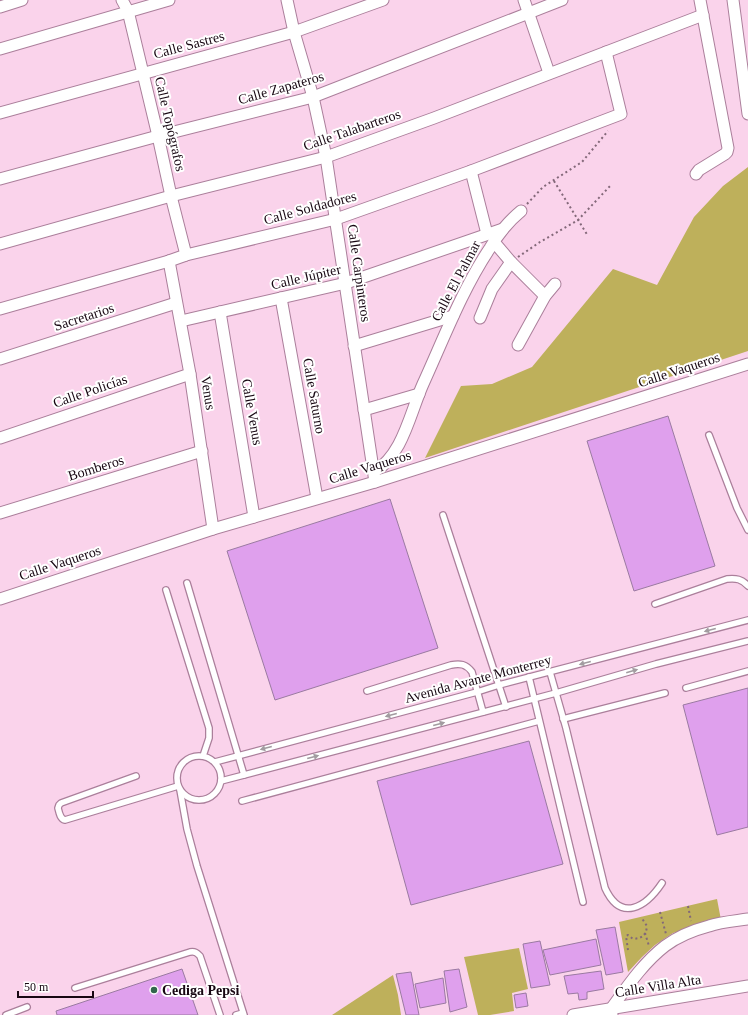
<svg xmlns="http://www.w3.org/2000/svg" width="748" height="1015" viewBox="0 0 748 1015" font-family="'Times New Roman',serif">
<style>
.green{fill:#beb05b}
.building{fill:#dfa0ed;stroke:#9a7aa1}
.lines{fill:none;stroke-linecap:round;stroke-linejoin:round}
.lane-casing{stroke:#ab7f9b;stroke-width:8}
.street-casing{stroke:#ab7f9b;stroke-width:13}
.path{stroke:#836879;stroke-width:2;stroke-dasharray:2 3;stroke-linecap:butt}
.lane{stroke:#fff;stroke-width:5.5}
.street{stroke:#fff;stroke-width:11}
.oneway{fill:#a29ca0}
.poi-dot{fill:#31664c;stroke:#fff;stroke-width:1.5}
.labels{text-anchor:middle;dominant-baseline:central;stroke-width:4;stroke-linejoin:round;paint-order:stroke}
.street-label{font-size:14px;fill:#170712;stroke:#fff}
.poi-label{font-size:14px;font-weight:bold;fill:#170712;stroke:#fff;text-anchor:start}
</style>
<rect width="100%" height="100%" fill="#fad3eb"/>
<g class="green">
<polygon points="748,167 748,351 425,458 461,386 492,384 532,367 613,269 657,285 694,217 723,186"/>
<polygon points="717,899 721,920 673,933 655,945 642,957 628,972 619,922"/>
<polygon points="519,948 528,989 512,993 514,1011 490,1015 478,1015 464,957"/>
<polygon points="393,975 398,995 401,1015 332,1015"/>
</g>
<g class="building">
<polygon points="668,416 715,566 634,591 587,441"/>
<polygon points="390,499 438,648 275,700 227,551"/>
<polygon points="748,688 748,827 717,835 683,705"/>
<polygon points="529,741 563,864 411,905 377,781"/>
<polygon points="615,927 623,972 606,975 596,930"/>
<polygon points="596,939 601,965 550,975 543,950"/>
<polygon points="540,941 550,985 531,988 523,944"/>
<polygon points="182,969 198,1015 57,1015 56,1011"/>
<polygon points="459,969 467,1007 450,1012 444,971"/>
<polygon points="601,971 604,989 587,992 587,999 579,1000 578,993 568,994 564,976"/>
<polygon points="411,972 419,1015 406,1015 396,974"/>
<polygon points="443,978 446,1003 420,1008 415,984"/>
<polygon points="526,993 528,1006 516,1008 514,995"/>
</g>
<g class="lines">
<defs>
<g id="lane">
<polyline points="709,435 737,508 748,530"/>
<polyline points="443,515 506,707"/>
<polyline points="187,583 244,775"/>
<polyline points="166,590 209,728 209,738 203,756"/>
<path d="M655,604L727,579C736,578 742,579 748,586"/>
<path d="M550,672L566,728L605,888C621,923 646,907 662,883"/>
<polyline points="529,677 583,902"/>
<polyline points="686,688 748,671"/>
<path d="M367,691L451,665C460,663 466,664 472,672L483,712"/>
<polyline points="563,719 665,693"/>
<circle cx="199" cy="778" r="22"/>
<polyline points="215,762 477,692 499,685 748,620"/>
<path d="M136,776L61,803L59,805L58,808C59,812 60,819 65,820L178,786"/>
<polyline points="221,781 556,693 656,664 748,641"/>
<polyline points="180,790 187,829 197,866 244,1015"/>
<polyline points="242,801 539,721"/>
<path d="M75,988L190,952C195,951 197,953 200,956L220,1015"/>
<polyline points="6,1015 27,1007"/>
<polyline points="236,1015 243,1013"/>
</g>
<g id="street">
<polyline points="122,0 128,11 158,136 171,196 186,255"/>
<polyline points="287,0 294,32 313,97 326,157 375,482"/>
<polyline points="524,0 549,73"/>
<polyline points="733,0 748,114"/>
<polyline points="0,7 22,0"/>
<polyline points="0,49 169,0"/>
<polyline points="0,113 294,32 383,0"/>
<polyline points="471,171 487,234"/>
<polyline points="696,174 699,170 725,154 727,152 728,148 700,0"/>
<polyline points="0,179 158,136 313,97 562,0"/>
<polyline points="494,242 511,262 545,296"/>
<polyline points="0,244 171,196 326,157 434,118 703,15"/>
<polyline points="169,261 190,374 213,529"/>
<polyline points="281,298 317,498"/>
<polyline points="0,309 169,261 186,255 336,219 471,171 621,114 606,52"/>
<polyline points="220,312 254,517"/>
<polyline points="480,318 492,289 511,262"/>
<polyline points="181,321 346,283 503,229"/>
<polyline points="518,345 545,296 555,284"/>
<polyline points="354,346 453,316"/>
<polyline points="0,359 176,303"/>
<polyline points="364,410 419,394"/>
<polyline points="0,438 190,374"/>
<path d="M374,472C403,455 410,413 423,384C444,338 462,290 490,248C494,241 499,234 504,228C509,222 515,216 521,211"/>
<polyline points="0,513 202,451"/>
<polyline points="0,599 213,529 375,482 748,364"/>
<polyline points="573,1015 748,986"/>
<path d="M612,1015L611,1009C627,987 643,963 665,946C677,937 694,930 709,926C721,922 735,921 748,919"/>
</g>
</defs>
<use href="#lane" class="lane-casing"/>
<use href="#street" class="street-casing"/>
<g class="path">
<polyline points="554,181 588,236"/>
<polyline points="527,204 543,187 582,162 608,131"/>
<polyline points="518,257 540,242 578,220 611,185"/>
<polyline points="688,906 691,921"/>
<polyline points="660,912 666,934"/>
<polyline points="645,933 649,946"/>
<path d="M628,950L626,936L628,935L633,939C642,938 646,936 647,926L641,917"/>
</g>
<use href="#lane" class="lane"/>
<use href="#street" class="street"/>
</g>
<defs><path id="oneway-solid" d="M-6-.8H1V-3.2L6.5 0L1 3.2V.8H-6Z"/></defs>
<g class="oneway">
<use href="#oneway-solid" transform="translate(710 630) rotate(165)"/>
<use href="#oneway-solid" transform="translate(585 663) rotate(165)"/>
<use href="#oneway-solid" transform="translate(632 671) rotate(-16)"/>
<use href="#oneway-solid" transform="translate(391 715) rotate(165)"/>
<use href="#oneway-solid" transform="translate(439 724) rotate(-15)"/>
<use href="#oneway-solid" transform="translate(266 748) rotate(165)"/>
<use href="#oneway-solid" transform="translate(313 757) rotate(-15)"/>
</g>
<circle class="poi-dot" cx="154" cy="990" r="4"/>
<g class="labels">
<g class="street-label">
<text transform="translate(189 45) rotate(-15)">Calle Sastres</text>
<text transform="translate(281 88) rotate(-16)">Calle Zapateros</text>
<text transform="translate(170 124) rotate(77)">Calle Topógrafos</text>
<text transform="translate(352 130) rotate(-19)">Calle Talabarteros</text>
<text transform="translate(310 208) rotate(-15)">Calle Soldadores</text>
<text transform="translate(359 273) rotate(82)">Calle Carpinteros</text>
<text transform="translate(306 277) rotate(-13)">Calle Júpiter</text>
<text transform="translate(456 281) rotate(-62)">Calle El Palmar</text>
<text transform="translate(84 317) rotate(-18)">Sacretarios</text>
<text transform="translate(679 370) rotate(-18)">Calle Vaqueros</text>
<text transform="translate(90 391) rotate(-19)">Calle Policías</text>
<text transform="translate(208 393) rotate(81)">Venus</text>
<text transform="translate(314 396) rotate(80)">Calle Saturno</text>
<text transform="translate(252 412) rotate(80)">Calle Venus</text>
<text transform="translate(370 467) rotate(-17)">Calle Vaqueros</text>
<text transform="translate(96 468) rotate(-17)">Bomberos</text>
<text transform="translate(60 563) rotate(-18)">Calle Vaqueros</text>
<text transform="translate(478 679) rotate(-15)">Avenida Avante Monterrey</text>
<text transform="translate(658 986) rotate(-9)">Calle Villa Alta</text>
</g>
<g class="poi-label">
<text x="162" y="990">Cediga Pepsi</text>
</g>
</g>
<path d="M18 991v6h75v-6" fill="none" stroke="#170712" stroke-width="2"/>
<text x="24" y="991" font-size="12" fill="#170712" stroke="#ffffff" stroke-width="3" paint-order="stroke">50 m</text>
</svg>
